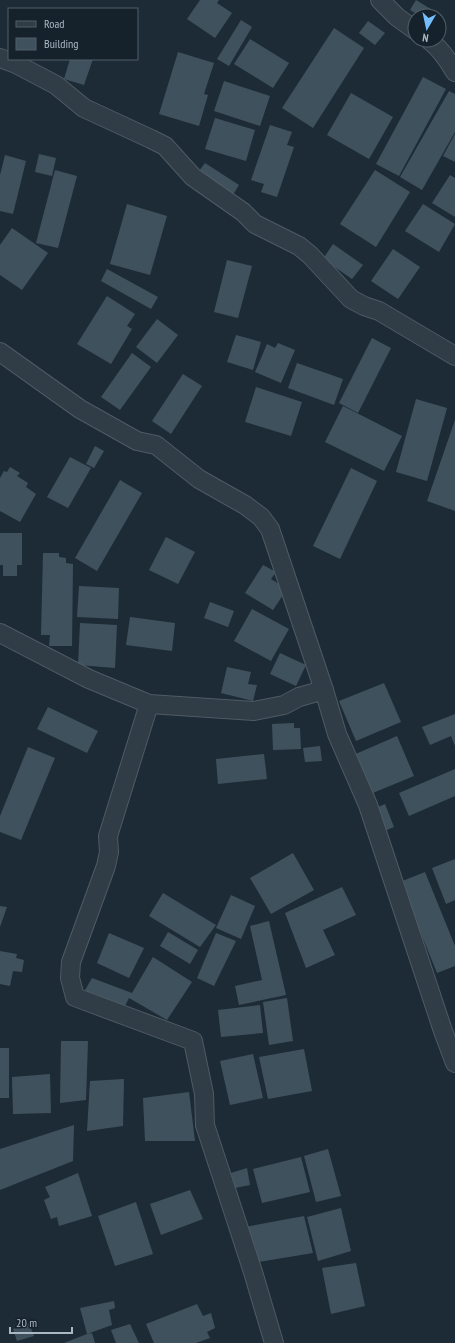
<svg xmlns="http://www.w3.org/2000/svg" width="455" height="1343" viewBox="0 0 455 1343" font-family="'PT Sans Narrow',sans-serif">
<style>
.building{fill:#40515e}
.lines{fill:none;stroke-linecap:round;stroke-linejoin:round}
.street-casing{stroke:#4e5b65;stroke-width:20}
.street{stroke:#303d47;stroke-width:18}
</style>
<rect width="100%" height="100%" fill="#1d2b36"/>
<g class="building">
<polygon points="200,0 219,0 217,3 232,13 215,38 187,19"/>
<polygon points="416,0 434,11 431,16 420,16 410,10"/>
<polygon points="241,20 252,27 229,66 217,59"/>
<polygon points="368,21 385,33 375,45 359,33"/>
<polygon points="334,28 364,48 313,128 282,108"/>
<polygon points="250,39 289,63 273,88 234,64"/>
<polygon points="178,52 214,63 204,94 208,95 199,126 159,114"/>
<polygon points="70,59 93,59 84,85 64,79"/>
<polygon points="423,77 446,89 399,176 376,164"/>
<polygon points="224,81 270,96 260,126 214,111"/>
<polygon points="449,91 455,94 455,132 422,190 400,177"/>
<polygon points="351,93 393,117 369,159 327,135"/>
<polygon points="215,118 255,130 246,161 205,149"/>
<polygon points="270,125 292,132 287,145 294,147 277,197 261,192 264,184 251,180"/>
<polygon points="455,134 455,162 443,156"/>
<polygon points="39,154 56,158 52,176 35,172"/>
<polygon points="5,155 26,161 13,214 0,211 0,175"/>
<polygon points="205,163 239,185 231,198 196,175"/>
<polygon points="55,170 77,176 58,248 36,243"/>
<polygon points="375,170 410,192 376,247 340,224"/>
<polygon points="450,175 455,178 455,217 432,203"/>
<polygon points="127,204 167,216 150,275 110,264"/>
<polygon points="423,204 455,224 439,252 405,231"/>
<polygon points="12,228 48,253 22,290 0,275 0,245"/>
<polygon points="333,244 363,265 352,279 323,259"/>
<polygon points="393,249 420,267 398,299 371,281"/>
<polygon points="227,260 252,266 238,318 214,312"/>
<polygon points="107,269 158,297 151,309 101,281"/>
<polygon points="107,296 135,314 127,326 132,329 111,364 77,344"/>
<polygon points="157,319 178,335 157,363 136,347"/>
<polygon points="236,335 261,342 253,370 227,362"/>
<polygon points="372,338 391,348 358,413 339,403"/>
<polygon points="278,343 295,350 281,383 255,372 267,344 275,348"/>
<polygon points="132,353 151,367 120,410 101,397"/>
<polygon points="297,363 343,379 334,405 288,388"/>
<polygon points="183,374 202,386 171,434 152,421"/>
<polygon points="256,387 302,402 291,436 245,422"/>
<polygon points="416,399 447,408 427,481 396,472"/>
<polygon points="343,406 402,436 384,471 325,442"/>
<polygon points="455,420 455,511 427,501"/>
<polygon points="95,446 104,451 94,468 86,464"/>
<polygon points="70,457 91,468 68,508 47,497"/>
<polygon points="10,467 20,473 17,476 28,483 26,487 36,494 20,522 0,511 0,478 4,471 7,472"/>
<polygon points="351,468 377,481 340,559 313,546"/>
<polygon points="120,480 142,493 97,571 75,558"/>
<polygon points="0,533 22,533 22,565 17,565 17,576 3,576 3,565 0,565"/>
<polygon points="166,537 195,552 178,584 149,570"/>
<polygon points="43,553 59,553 59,557 66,558 66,563 73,564 72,646 49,646 50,635 41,635"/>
<polygon points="263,565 276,572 271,579 287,589 273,610 245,593"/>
<polygon points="79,586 119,588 118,619 77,617"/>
<polygon points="210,602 234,611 228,627 204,618"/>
<polygon points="252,609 289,629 271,661 234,641"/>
<polygon points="130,617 175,623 172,651 126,645"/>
<polygon points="80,623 117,625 115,668 78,665"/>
<polygon points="280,653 306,665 296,686 270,674"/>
<polygon points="227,667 251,672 248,684 257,685 253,701 221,693"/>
<polygon points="384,683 401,722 356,741 339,701"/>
<polygon points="48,707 98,731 87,753 37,729"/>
<polygon points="455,714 455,746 451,736 430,745 422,727"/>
<polygon points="294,723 294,728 300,728 301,749 273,750 272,724"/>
<polygon points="397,736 414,776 368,795 351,756"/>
<polygon points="320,746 322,761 305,762 303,748"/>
<polygon points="28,747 55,758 21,840 0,832 0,816"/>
<polygon points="264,754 267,779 218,784 216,759"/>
<polygon points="455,769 455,796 409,816 399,793"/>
<polygon points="385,804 394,827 380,833 371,810"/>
<polygon points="293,853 314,890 271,914 250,878"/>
<polygon points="455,859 455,900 446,904 432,868"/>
<polygon points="425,872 455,946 455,966 437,973 400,882"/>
<polygon points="342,887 356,915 323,930 335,955 306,968 285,913"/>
<polygon points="163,893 216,925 200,947 149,916"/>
<polygon points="231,895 255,906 241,939 216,928"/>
<polygon points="0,906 7,907 0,927"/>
<polygon points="269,921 286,995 239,1005 235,986 262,980 250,926"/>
<polygon points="168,932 198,950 190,964 160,946"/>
<polygon points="109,933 144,948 129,978 97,963"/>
<polygon points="216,933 236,941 214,986 197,978"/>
<polygon points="0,951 17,954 16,958 24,960 22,972 13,971 10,986 0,984"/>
<polygon points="153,957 192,982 167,1020 129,998 124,1008 84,992 92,978 132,993"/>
<polygon points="287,998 293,1041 269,1045 263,1002"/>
<polygon points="260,1005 263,1033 221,1037 218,1010"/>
<polygon points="61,1041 88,1041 86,1100 60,1103"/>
<rect x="0" y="1048" width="9" height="50"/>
<polygon points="304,1049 312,1091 268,1099 259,1057"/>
<polygon points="253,1054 263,1098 230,1105 220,1061"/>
<polygon points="50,1074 51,1113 13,1114 12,1077"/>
<polygon points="124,1079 123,1126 87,1131 90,1081"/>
<polygon points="189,1092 195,1141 145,1141 143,1098"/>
<polygon points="74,1125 73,1161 0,1190 0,1149"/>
<polygon points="328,1149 341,1196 316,1202 304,1156"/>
<polygon points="301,1157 310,1192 262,1203 253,1169"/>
<polygon points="247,1168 250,1185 235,1188 231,1173"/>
<polygon points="78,1173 92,1216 59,1226 57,1217 51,1219 44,1200 50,1197 45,1187"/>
<polygon points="190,1190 203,1219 161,1235 150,1204"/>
<polygon points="136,1202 153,1254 115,1266 98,1216"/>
<polygon points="341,1208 351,1251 318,1261 307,1217"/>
<polygon points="304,1216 313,1253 253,1263 245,1227"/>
<polygon points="356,1263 365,1306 331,1314 322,1268"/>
<polygon points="114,1301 115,1308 109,1310 112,1325 87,1334 92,1333 95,1343 64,1343 87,1334 80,1308"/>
<polygon points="197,1304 203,1316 211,1313 215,1328 207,1332 210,1338 196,1343 154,1343 146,1324"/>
<polygon points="29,1323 34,1336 17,1341 13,1329"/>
<polygon points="130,1324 139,1343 116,1343 111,1330"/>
</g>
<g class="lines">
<defs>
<g id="street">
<polyline points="380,0 397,17 415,30"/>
<path d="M429,40C440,48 448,60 455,72"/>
<polyline points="0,58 16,64 56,85 84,108 151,139 165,146 193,177 243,212 255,224 299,246 310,255 351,299 364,306 379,311 455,356"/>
<polyline points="0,352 80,409 137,441 156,445 199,479 245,505 261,517 270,529 324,690 337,734 368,805 443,1031 455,1063"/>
<polyline points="0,633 89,679 149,704 254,711 284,705 299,697 324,690"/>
<polyline points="149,704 108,836 109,852 106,866 71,962 70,978 75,997 193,1041 204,1094 205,1125 253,1272 274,1343"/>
</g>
</defs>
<use href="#street" class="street-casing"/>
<use href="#street" class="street"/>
</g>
<rect x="8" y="8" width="130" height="52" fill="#16222b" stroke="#515e68"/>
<rect x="16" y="21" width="20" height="6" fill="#303d47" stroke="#515e68"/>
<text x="44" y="28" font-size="12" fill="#aab8c4">Road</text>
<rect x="16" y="38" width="20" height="12" fill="#40515e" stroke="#515e68"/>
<text x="44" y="48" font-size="12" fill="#aab8c4">Building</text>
<g transform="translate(427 28) rotate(189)"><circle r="19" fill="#16222b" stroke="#515e68"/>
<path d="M0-3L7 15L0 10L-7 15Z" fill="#74bdff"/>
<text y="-6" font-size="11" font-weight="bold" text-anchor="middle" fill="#aab8c4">N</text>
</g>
<path d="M10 1327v6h62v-6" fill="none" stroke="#aab8c4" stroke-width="2"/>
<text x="16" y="1327" font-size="12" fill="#aab8c4" stroke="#16222b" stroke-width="3" paint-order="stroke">20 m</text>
</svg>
